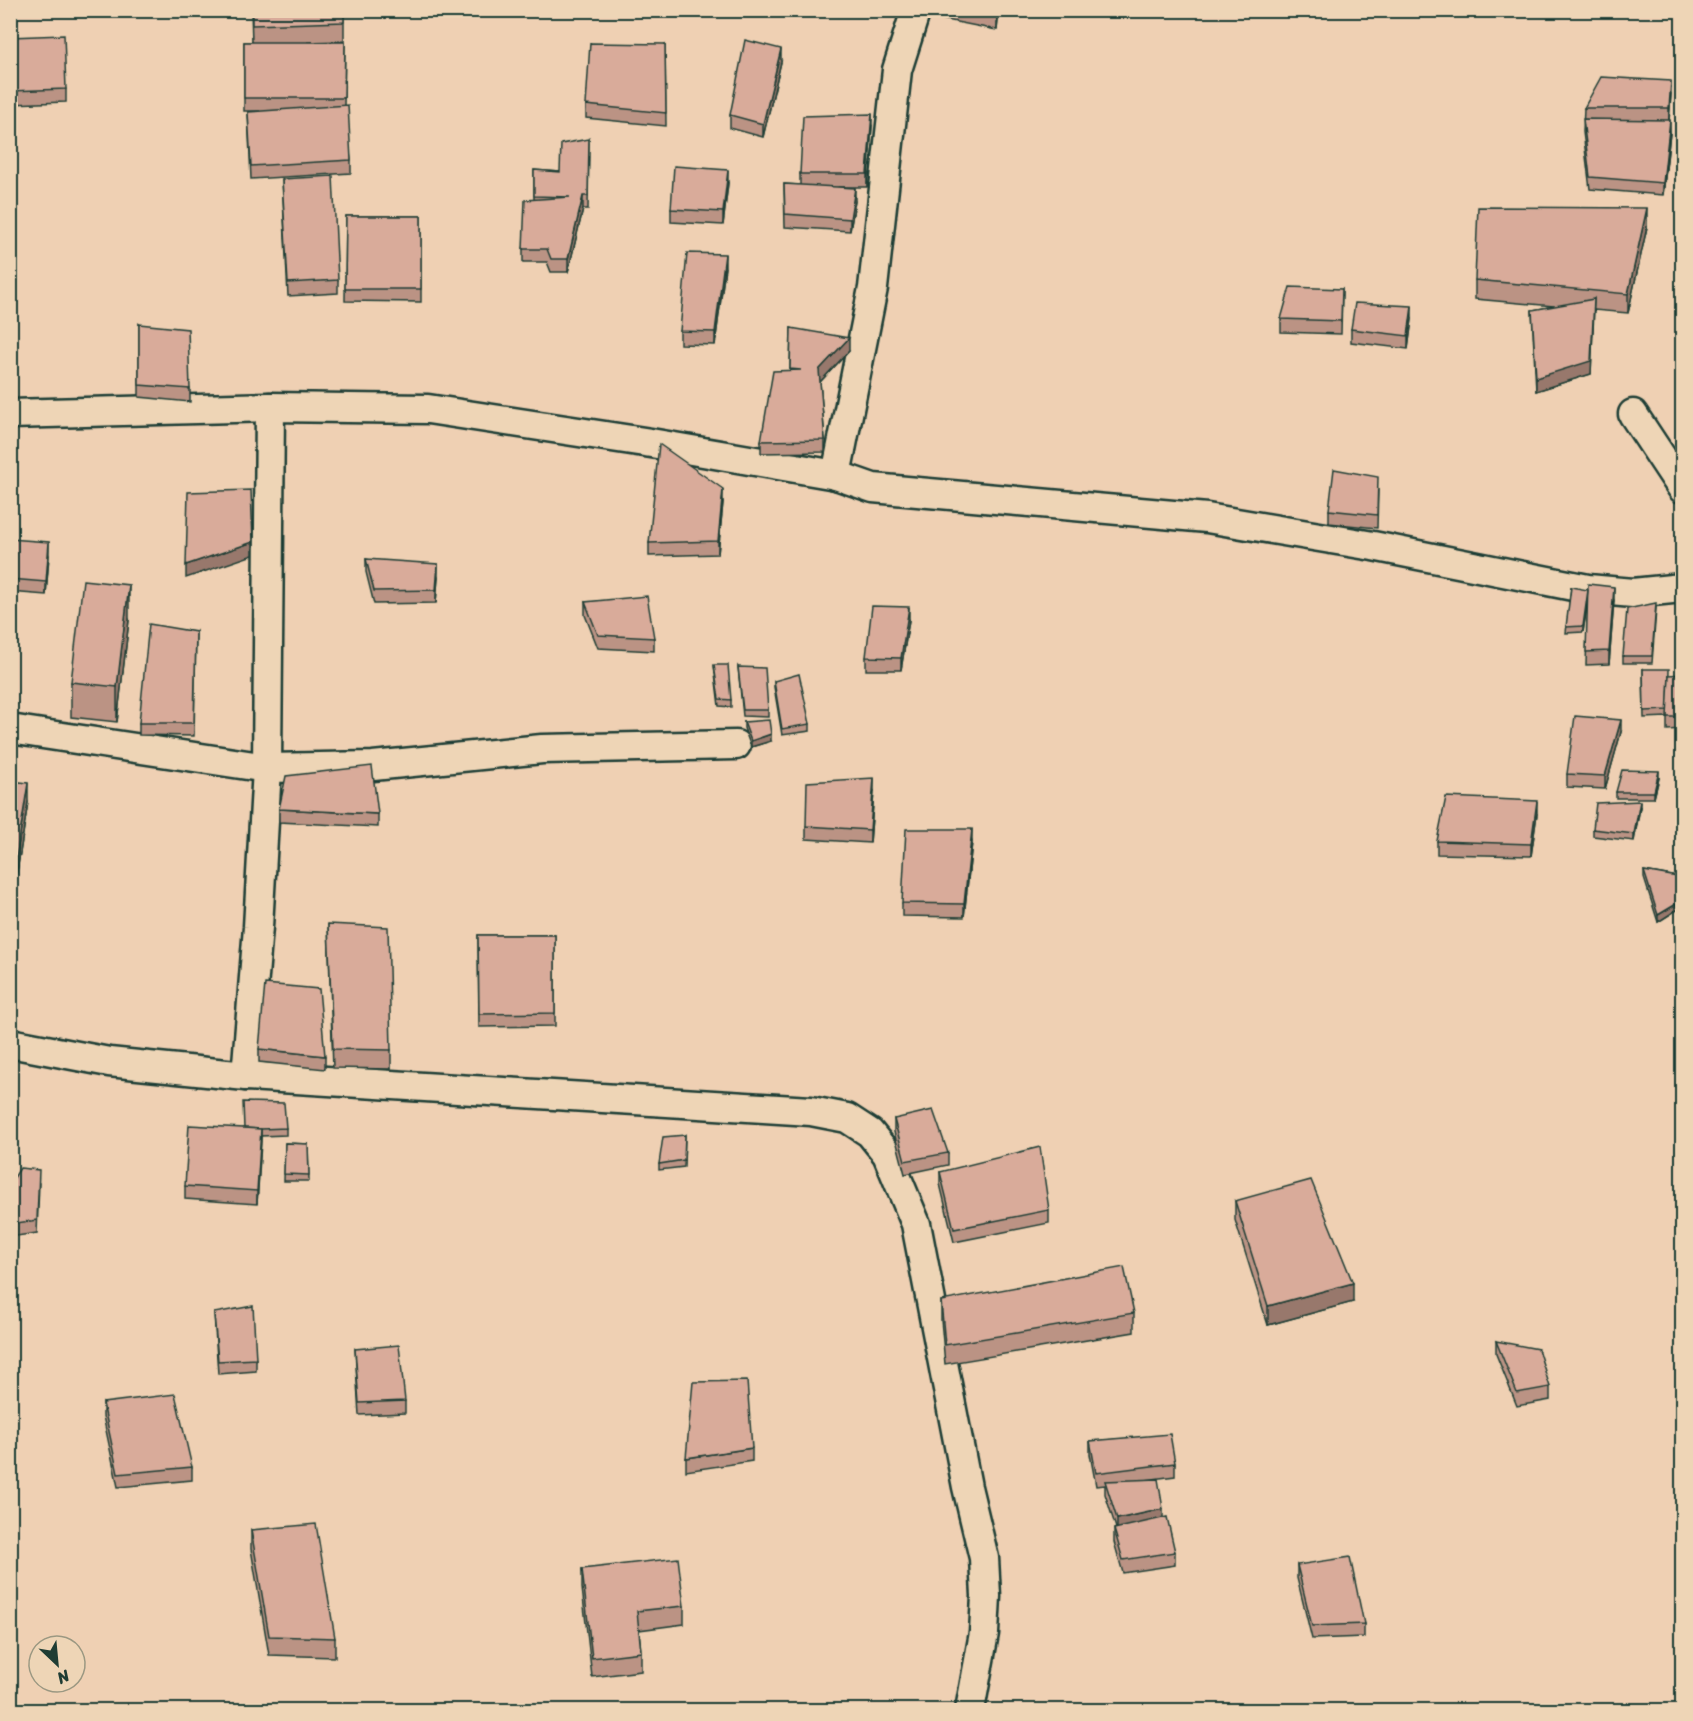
<svg xmlns="http://www.w3.org/2000/svg" width="1693" height="1721" viewBox="0 0 1693 1721" font-family="Sriracha,sans-serif">
<style>
.lines{fill:none;stroke-linecap:round;stroke-linejoin:round}
.street-casing{stroke:#1f3d34;stroke-width:33}
.street{stroke:#eed5b6;stroke-width:28}
.wall{fill:#bb9384;stroke:#1f3d34;stroke-width:1.5}
.shaded-wall{fill:#98786c;stroke:#1f3d34;stroke-width:1.5}
.building{fill:#d9ab9a;stroke:#1f3d34;stroke-width:1.5}
</style>
<rect width="100%" height="100%" fill="#efd0b3"/>
<filter id="ink" filterUnits="userSpaceOnUse"><feTurbulence type="fractalNoise" baseFrequency=".0167" numOctaves="2"/><feDisplacementMap in="SourceGraphic" scale="12" xChannelSelector="R" yChannelSelector="G"/><feConvolveMatrix kernelMatrix="1 2 1 2 8 2 1 2 1" color-interpolation-filters="sRGB"/></filter>
<g filter="url(#ink)">
<g class="lines">
<defs>
<g id="street">
<polyline points="10,414 270,407 428,409 651,443 836,475 873,488 1207,518 1373,546 1588,589 1633,593 1682,588"/>
<polyline points="1633,414 1682,488"/>
<polyline points="836,475 873,288 897,70 916,10"/>
<polyline points="10,729 267,768 373,766 542,749 736,745"/>
<polyline points="10,1043 109,1062 246,1076 811,1111 847,1118 870,1133 887,1154 916,1224 967,1487 984,1558 986,1596 984,1633 970,1710"/>
<polyline points="246,1076 258,927 267,768 270,407"/>
</g>
</defs>
<use href="#street" class="street-casing"/>
<use href="#street" class="street"/>
</g>
<g class="wall">
<polygon points="251,10 344,10 344,41 307,42 345,42 344,106 351,160 351,173 251,179 248,112 260,111 244,111 244,42 252,42"/>
<polygon points="936,10 999,10 997,30 936,18"/>
<polygon points="10,37 66,89 66,102 10,104"/>
<polygon points="665,44 666,126 586,118 586,105"/>
<polygon points="781,62 763,137 730,128 730,115"/>
<polygon points="1671,94 1669,120 1670,133 1663,195 1590,189 1583,132 1584,108"/>
<polygon points="872,126 867,187 839,187 855,201 850,231 785,227 784,184 800,185 800,174"/>
<polygon points="589,139 588,209 583,209 568,272 551,272 547,262 523,262 523,249 534,200 534,170 560,172"/>
<polygon points="282,179 338,280 338,293 288,296"/>
<polygon points="728,183 723,225 671,222 671,209"/>
<polygon points="346,216 421,216 421,302 345,301"/>
<polygon points="1647,227 1628,313 1594,310 1591,374 1536,391 1532,310 1554,306 1475,299 1475,280"/>
<polygon points="725,267 715,345 680,344 680,331"/>
<polygon points="1342,289 1341,334 1281,332 1281,319"/>
<polygon points="1412,319 1408,349 1351,342 1351,329"/>
<polygon points="139,324 190,389 190,402 139,397"/>
<polygon points="791,328 849,351 820,382 825,440 825,452 761,453 761,441 790,371"/>
<polygon points="1378,490 1377,528 1329,523 1329,510"/>
<polygon points="723,502 718,554 649,556 649,543"/>
<polygon points="10,539 49,555 46,595 10,592"/>
<polygon points="366,559 438,577 436,603 374,604 366,572"/>
<polygon points="1571,587 1614,600 1609,664 1586,665 1588,600 1583,632 1566,633"/>
<polygon points="585,602 654,638 654,651 598,648 585,615"/>
<polygon points="1656,609 1652,663 1623,663 1623,656"/>
<polygon points="129,620 117,722 71,717 71,682"/>
<polygon points="909,620 901,670 866,670 866,657"/>
<polygon points="196,632 194,736 139,735 139,723"/>
<polygon points="714,665 731,700 731,707 719,706"/>
<polygon points="738,667 768,710 768,717 743,716"/>
<polygon points="1643,669 1668,690 1683,674 1683,729 1667,730 1667,717 1644,718"/>
<polygon points="774,681 810,724 810,731 782,735 774,687"/>
<polygon points="744,722 771,741 751,747 744,728"/>
<polygon points="1621,732 1605,789 1567,787 1567,774"/>
<polygon points="1659,778 1654,798 1616,798 1616,792"/>
<polygon points="10,781 28,802 16,878 10,877"/>
<polygon points="874,791 870,843 806,839 806,826"/>
<polygon points="1640,807 1634,841 1593,836 1593,829"/>
<polygon points="279,809 378,814 378,827 279,822"/>
<polygon points="1537,814 1531,856 1437,854 1437,841"/>
<polygon points="1683,833 1683,863 1679,862 1679,856"/>
<polygon points="972,842 964,917 902,916 902,903"/>
<polygon points="1644,871 1683,878 1683,906 1658,922 1644,878"/>
<polygon points="328,924 391,1050 391,1069 333,1068"/>
<polygon points="478,935 555,935 555,1026 479,1027"/>
<polygon points="259,1049 325,1056 325,1069 259,1062"/>
<polygon points="894,1119 948,1153 948,1165 905,1174 894,1132"/>
<polygon points="243,1128 286,1128 286,1135 261,1136 257,1204 185,1199 185,1186"/>
<polygon points="685,1135 684,1167 659,1170 659,1164"/>
<polygon points="285,1143 308,1144 309,1181 284,1181"/>
<polygon points="940,1172 1049,1210 1049,1223 954,1242 940,1184"/>
<polygon points="39,1183 37,1233 10,1237 10,1184"/>
<polygon points="1235,1201 1353,1302 1268,1325 1235,1220"/>
<polygon points="941,1301 1134,1313 1134,1332 945,1364 941,1320"/>
<polygon points="214,1313 256,1359 256,1371 218,1374"/>
<polygon points="1496,1341 1550,1387 1550,1400 1517,1406 1496,1354"/>
<polygon points="355,1349 405,1401 405,1413 359,1415"/>
<polygon points="103,1403 192,1467 192,1480 118,1487 103,1416"/>
<polygon points="1090,1441 1175,1463 1175,1476 1144,1480 1163,1518 1175,1552 1175,1565 1123,1573 1114,1542 1114,1529 1116,1528 1105,1494 1105,1485 1096,1486 1090,1454"/>
<polygon points="752,1448 752,1461 686,1471 686,1458"/>
<polygon points="251,1530 335,1638 335,1657 269,1655 251,1549"/>
<polygon points="1297,1565 1364,1624 1364,1637 1312,1639 1297,1578"/>
<polygon points="582,1569 684,1606 684,1624 639,1630 641,1652 641,1671 592,1677 582,1588"/>
</g>
<g class="shaded-wall">
<polygon points="997,10 999,10 997,30"/>
<polygon points="781,49 781,62 763,137 763,124"/>
<polygon points="1671,81 1671,94 1669,121 1669,108"/>
<polygon points="872,114 872,126 867,187 867,174"/>
<polygon points="1670,120 1670,133 1663,195 1663,183"/>
<polygon points="728,170 728,183 723,225 723,212"/>
<polygon points="855,188 855,201 850,231 850,219"/>
<polygon points="583,196 583,209 568,272 568,259"/>
<polygon points="1647,208 1647,227 1628,313 1628,294"/>
<polygon points="725,254 725,267 715,345 715,332"/>
<polygon points="1594,299 1591,374 1536,391 1536,378"/>
<polygon points="1412,306 1412,319 1408,349 1408,336"/>
<polygon points="849,338 849,351 819,383 819,370"/>
<polygon points="723,489 723,502 718,554 718,541"/>
<polygon points="49,542 49,555 46,595 46,582"/>
<polygon points="253,542 253,555 186,578 186,565"/>
<polygon points="438,564 438,577 436,603 436,590"/>
<polygon points="129,585 129,620 117,722 117,687"/>
<polygon points="1614,587 1614,600 1609,664 1609,651"/>
<polygon points="1588,590 1588,597 1583,632 1583,626"/>
<polygon points="909,607 909,620 901,670 901,658"/>
<polygon points="1621,720 1621,732 1605,789 1605,776"/>
<polygon points="771,734 771,741 751,747 751,741"/>
<polygon points="1659,771 1659,778 1654,798 1654,792"/>
<polygon points="874,778 874,791 870,843 870,830"/>
<polygon points="28,783 28,802 16,878 16,859"/>
<polygon points="1537,801 1537,814 1531,856 1531,844"/>
<polygon points="1640,801 1640,807 1634,841 1634,834"/>
<polygon points="972,829 972,842 964,917 964,904"/>
<polygon points="1683,900 1683,906 1658,922 1658,915"/>
<polygon points="261,1129 261,1142 257,1204 257,1191"/>
<polygon points="1353,1283 1353,1302 1268,1325 1268,1306"/>
<polygon points="1163,1509 1163,1522 1117,1532 1117,1519"/>
</g>
<g class="building">
<polygon points="252,10 344,10 344,22 252,25"/>
<polygon points="965,10 997,10 997,17"/>
<polygon points="64,35 66,89 10,91 10,37"/>
<polygon points="745,40 781,49 763,124 730,115"/>
<polygon points="244,42 345,42 344,98 244,98"/>
<polygon points="590,43 665,44 666,113 586,105"/>
<polygon points="1601,77 1671,81 1669,108 1584,108"/>
<polygon points="348,105 351,160 251,166 248,112"/>
<polygon points="872,114 867,174 800,174 803,116"/>
<polygon points="1583,119 1670,120 1663,183 1590,177"/>
<polygon points="589,139 588,196 583,196 568,259 551,259 547,249 523,249 525,200 570,197 534,196 534,170 560,172 561,144"/>
<polygon points="674,166 728,170 723,212 671,209"/>
<polygon points="333,176 338,280 288,283 282,179"/>
<polygon points="784,184 855,188 850,219 785,214"/>
<polygon points="1478,207 1647,208 1628,294 1475,280"/>
<polygon points="346,216 421,216 421,289 345,289"/>
<polygon points="687,253 725,254 715,332 680,331"/>
<polygon points="1290,287 1342,289 1341,321 1281,319"/>
<polygon points="1594,299 1591,361 1536,378 1532,310"/>
<polygon points="1355,303 1412,306 1408,336 1351,329"/>
<polygon points="139,324 188,329 190,389 139,385"/>
<polygon points="791,328 849,338 819,370 825,440 761,441 773,371 801,370 790,369"/>
<polygon points="659,444 723,489 718,541 649,543"/>
<polygon points="1334,469 1378,477 1377,515 1329,510"/>
<polygon points="251,490 253,542 186,565 188,492"/>
<polygon points="10,539 49,542 46,582 10,579"/>
<polygon points="366,559 438,564 436,590 374,591"/>
<polygon points="83,580 129,585 117,687 71,682"/>
<polygon points="1588,584 1614,587 1609,651 1586,652"/>
<polygon points="1571,587 1588,590 1583,626 1566,627"/>
<polygon points="647,596 654,638 598,635 585,602"/>
<polygon points="1656,603 1652,656 1623,656 1627,609"/>
<polygon points="872,606 909,607 901,658 866,657"/>
<polygon points="149,624 196,632 194,723 139,723"/>
<polygon points="714,665 728,665 731,700 719,699"/>
<polygon points="738,667 765,668 768,710 743,710"/>
<polygon points="1643,669 1669,669 1668,710 1644,711"/>
<polygon points="799,674 810,724 782,729 774,681"/>
<polygon points="1683,674 1683,717 1667,717 1669,675"/>
<polygon points="1575,716 1621,720 1605,776 1567,774"/>
<polygon points="769,720 771,734 751,741 744,722"/>
<polygon points="372,766 378,814 279,809 286,776"/>
<polygon points="1622,770 1659,771 1654,792 1616,792"/>
<polygon points="874,778 870,830 806,826 807,782"/>
<polygon points="10,781 28,783 16,859 10,858"/>
<polygon points="1446,797 1537,801 1531,844 1437,841"/>
<polygon points="1640,801 1634,834 1593,829 1596,803"/>
<polygon points="906,829 972,829 964,904 902,903"/>
<polygon points="1683,833 1683,856 1679,856"/>
<polygon points="1644,871 1683,878 1683,900 1658,915"/>
<polygon points="328,924 388,927 391,1050 333,1049"/>
<polygon points="478,935 555,935 555,1013 479,1014"/>
<polygon points="265,984 319,989 325,1056 259,1049"/>
<polygon points="243,1102 284,1103 286,1128 261,1129 244,1128"/>
<polygon points="933,1110 948,1153 905,1161 894,1119"/>
<polygon points="189,1125 261,1129 257,1191 185,1186"/>
<polygon points="685,1135 684,1160 659,1164 663,1137"/>
<polygon points="285,1143 308,1144 309,1175 284,1174"/>
<polygon points="1040,1147 1049,1210 954,1229 940,1172"/>
<polygon points="20,1168 39,1170 37,1220 10,1224 10,1184"/>
<polygon points="1311,1180 1353,1283 1268,1306 1235,1201"/>
<polygon points="1124,1267 1134,1313 945,1345 941,1301"/>
<polygon points="253,1306 256,1359 218,1361 214,1313"/>
<polygon points="1496,1341 1538,1349 1550,1387 1517,1393"/>
<polygon points="399,1345 405,1401 359,1403 355,1349"/>
<polygon points="747,1381 752,1448 686,1458 693,1382"/>
<polygon points="175,1394 192,1467 118,1474 103,1403"/>
<polygon points="1170,1434 1175,1463 1096,1473 1090,1441"/>
<polygon points="1158,1479 1163,1509 1117,1519 1105,1481"/>
<polygon points="1167,1517 1175,1552 1123,1560 1114,1529"/>
<polygon points="316,1524 335,1638 269,1636 251,1530"/>
<polygon points="1350,1557 1364,1624 1312,1626 1297,1565"/>
<polygon points="678,1558 684,1606 637,1611 641,1652 592,1658 582,1569"/>
</g>
</g>
<rect width="1693" height="1721" fill="none" stroke="#eed5b6" stroke-width="36"/>
<rect x="18" y="18" width="1657" height="1685" fill="none" stroke="#1f3d34" stroke-width="2" filter="url(#ink)"/>
<g transform="translate(57 1664) rotate(154)"><circle r="28" fill="#eed5b6" stroke="#9b9882" stroke-width="1.5"/>
<path d="M0-4.5L10 22L0 15L-10 22Z" fill="#1f3d34"/>
<text y="-9" font-size="16" font-weight="bold" text-anchor="middle" fill="#1f3d34">N</text>
</g>
</svg>
